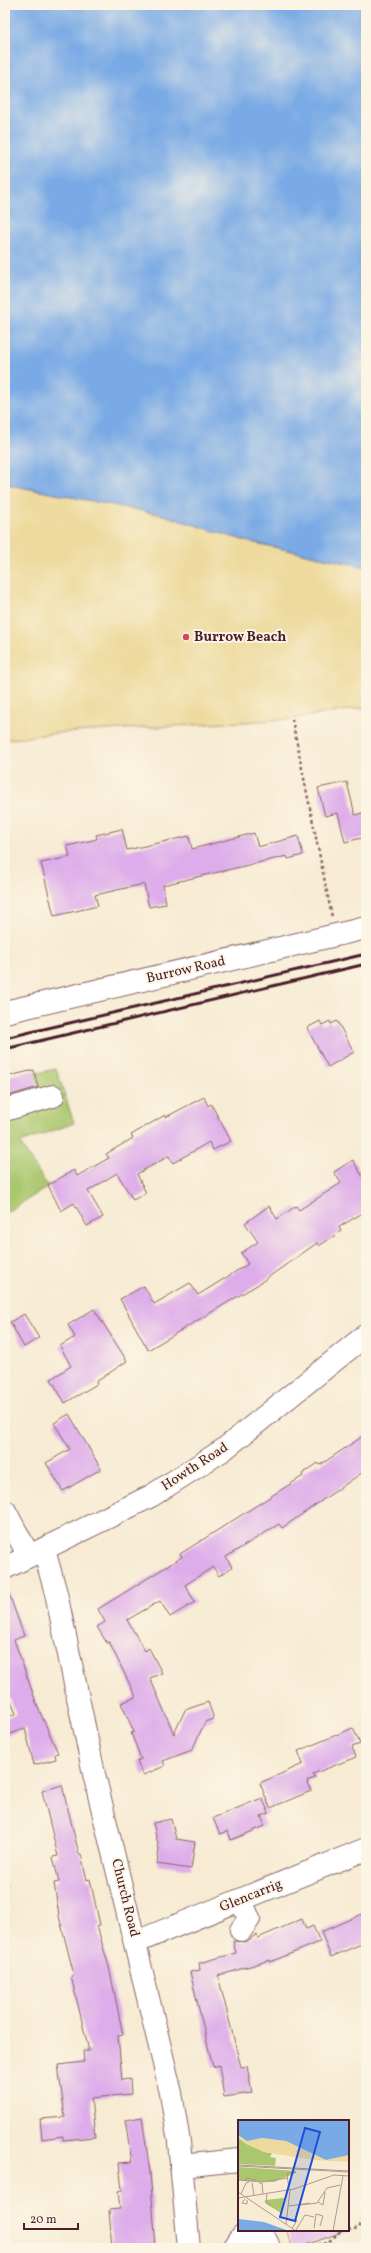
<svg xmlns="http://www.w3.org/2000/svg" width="371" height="2253" viewBox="0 0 371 2253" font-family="Vollkorn,serif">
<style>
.green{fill:#abc76e;stroke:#7a734c}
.sand{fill:#eeda9e;stroke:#9c7c64}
.water{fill:#7aaae5;stroke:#626488}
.building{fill:#ddacea}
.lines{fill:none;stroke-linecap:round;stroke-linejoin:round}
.minor-casing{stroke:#876666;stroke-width:24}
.major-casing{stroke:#876666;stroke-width:24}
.path{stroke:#876666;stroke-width:2.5;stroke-dasharray:3 3;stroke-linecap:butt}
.minor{stroke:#fff;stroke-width:22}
.major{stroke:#fff;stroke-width:22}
.rail{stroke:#4a1f2b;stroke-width:3}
.poi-dot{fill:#d1495b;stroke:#fcf5e5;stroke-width:1.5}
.labels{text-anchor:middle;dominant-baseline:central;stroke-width:4;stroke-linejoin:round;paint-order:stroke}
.poi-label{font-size:14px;font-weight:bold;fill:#4a1f2b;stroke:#fcf5e5;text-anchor:start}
.street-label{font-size:14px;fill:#4a1f2b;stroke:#fcf5e5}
.inset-road{fill:none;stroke:#b29990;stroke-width:1}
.view{fill:#1d4ed8;fill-opacity:0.15;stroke:#1d4ed8;stroke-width:2}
.inset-edge{fill:none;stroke:#4a1f2b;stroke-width:2}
</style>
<rect width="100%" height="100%" fill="#fcf5e5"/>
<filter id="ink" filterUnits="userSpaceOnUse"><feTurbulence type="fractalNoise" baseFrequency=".025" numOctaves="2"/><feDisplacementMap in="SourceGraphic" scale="8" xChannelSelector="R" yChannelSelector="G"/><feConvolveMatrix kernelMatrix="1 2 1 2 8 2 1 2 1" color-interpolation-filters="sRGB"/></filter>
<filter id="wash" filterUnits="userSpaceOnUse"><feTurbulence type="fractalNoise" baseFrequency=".012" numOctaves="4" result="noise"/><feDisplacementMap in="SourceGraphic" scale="16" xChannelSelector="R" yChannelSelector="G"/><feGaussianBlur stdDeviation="0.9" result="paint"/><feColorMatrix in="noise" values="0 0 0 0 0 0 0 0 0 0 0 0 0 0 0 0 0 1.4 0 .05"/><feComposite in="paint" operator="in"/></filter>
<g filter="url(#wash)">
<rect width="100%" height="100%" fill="#f7ebd3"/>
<g class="green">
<polygon points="56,1069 74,1123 20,1143 48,1187 5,1213 5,1080"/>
<polygon points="5,1885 8,1940 5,2002"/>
</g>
<polygon class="sand" points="5,484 163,515 246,541 366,567 366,707 292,719 56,733 5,740"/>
<polygon class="water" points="5,5 366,5 366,567 246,541 163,515 5,484"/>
<g id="blocks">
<g class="building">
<polygon points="347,782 355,815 366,812 366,837 345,842 338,813 325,816 318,788"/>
<polygon points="122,829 127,850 189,836 192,849 254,833 258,847 298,836 303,855 288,859 287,856 163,885 166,904 149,907 144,884 95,895 98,906 54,916 41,863 70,857 67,846 97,839 96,835"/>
<polygon points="320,1021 322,1025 330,1021 331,1024 337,1021 354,1052 328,1067 307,1028"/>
<polygon points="34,1070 38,1087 5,1097 5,1077"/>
<polygon points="204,1097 208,1106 211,1104 231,1141 213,1150 209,1142 173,1163 169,1156 137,1174 146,1193 133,1200 117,1173 88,1191 103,1217 87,1226 74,1203 61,1211 48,1185 74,1170 77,1176 109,1158 106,1154 133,1138 131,1135 165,1115 166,1117"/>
<polygon points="353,1160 366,1182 366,1211 339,1227 341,1231 319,1246 317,1243 257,1285 148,1350 120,1299 144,1286 154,1304 190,1283 198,1295 248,1264 241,1253 258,1242 245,1223 269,1206 277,1219 296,1206 299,1210 341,1183 334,1172"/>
<polygon points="94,1309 127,1361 96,1382 97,1384 65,1403 51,1379 71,1366 60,1346 75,1337 68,1325"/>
<polygon points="24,1314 39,1338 24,1347 10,1322"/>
<polygon points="69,1414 101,1469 63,1491 46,1463 70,1449 54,1423"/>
<polygon points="366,1434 366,1470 282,1528 279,1524 226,1557 232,1567 219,1576 213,1567 185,1585 195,1602 170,1617 160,1601 127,1620 145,1651 149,1648 162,1673 150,1678 174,1734 185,1710 208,1702 214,1719 205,1722 192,1750 163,1761 165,1766 143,1775 137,1761 141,1759 131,1733 134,1732 121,1703 136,1697 109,1642 107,1643 97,1627 105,1622 98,1609 182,1557 180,1554 303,1476 302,1474 318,1463 320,1465"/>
<polygon points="7,1588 24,1636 14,1640 37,1705 58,1753 55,1754 56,1759 34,1765 25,1728 8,1735 5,1727 5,1718 16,1714 5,1685 5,1589"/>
<polygon points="353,1728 360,1744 352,1747 356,1757 313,1774 315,1778 307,1781 311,1791 270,1808 260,1783 303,1764 298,1751"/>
<polygon points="62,1785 79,1854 81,1854 87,1880 90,1879 100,1925 97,1926 109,1967 123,2035 118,2036 122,2080 130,2079 131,2094 91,2098 95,2137 63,2140 63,2136 42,2139 40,2119 65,2117 58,2065 84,2062 83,2051 89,2051 71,1976 74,1975 59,1916 54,1883 59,1882 53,1857 58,1856 42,1791"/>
<polygon points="262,1798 269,1813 261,1816 265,1826 231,1840 228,1831 220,1834 213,1818"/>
<polygon points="171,1819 176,1839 195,1842 191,1869 157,1864 159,1849 153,1823"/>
<polygon points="362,1914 366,1924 366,1942 331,1957 321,1932"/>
<polygon points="302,1919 306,1929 313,1926 320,1942 270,1962 270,1960 218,1976 241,2067 247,2066 252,2093 224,2097 219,2065 213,2067 190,1972 200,1970 199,1963 236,1953 233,1941 246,1942 257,1934 258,1938"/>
<polygon points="142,2117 150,2172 156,2248 112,2248 109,2210 120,2209 118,2191 122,2190 119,2163 132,2162 125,2120"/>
<polygon points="288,2230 341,2230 342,2232 306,2245 306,2248 291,2248"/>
</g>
</g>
</g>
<g filter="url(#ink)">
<use href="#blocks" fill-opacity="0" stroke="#876666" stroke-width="1"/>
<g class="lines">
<defs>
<g id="minor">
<polyline points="5,1012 366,928"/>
<polyline points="5,1110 53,1096"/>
<polyline points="5,1511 29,1556"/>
<polyline points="44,1550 56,1593 94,1774 171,2093 179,2142 189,2248"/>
<polyline points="241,1930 249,1919 241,1900"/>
<polyline points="136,1942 366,1849"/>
<polyline points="181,2166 239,2160"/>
<path d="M234,2248L242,2236C254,2230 266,2235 269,2248"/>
</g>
<polyline id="major" points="5,1568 151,1496 223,1450 366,1335"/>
</defs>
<use href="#minor" class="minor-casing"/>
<use href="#major" class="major-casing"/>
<g class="path">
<polyline points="292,719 332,917"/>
<polyline points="348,2230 359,2228 366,2214"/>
<polyline points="306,2246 327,2243 341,2231 348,2230"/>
</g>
<use href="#minor" class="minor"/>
<use href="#major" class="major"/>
<g class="rail">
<polyline points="5,1038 366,954"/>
<polyline points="5,1049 366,964"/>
</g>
</g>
</g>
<circle class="poi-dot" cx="186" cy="637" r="4"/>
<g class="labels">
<g class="poi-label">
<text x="194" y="637">Burrow Beach</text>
</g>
<g class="street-label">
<text transform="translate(186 970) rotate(-13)">Burrow Road</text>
<text transform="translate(195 1467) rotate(-33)">Howth Road</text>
<text transform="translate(251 1896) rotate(-22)">Glencarrig</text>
<text transform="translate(125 1898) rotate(76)">Church Road</text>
</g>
</g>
<g transform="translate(238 2120)">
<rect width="111" height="111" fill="#f7ebd3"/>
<path d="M0,18L26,32L34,33L32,37L38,38L37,46L0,44ZM0,47L58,51V53L36,62H19L0,60ZM46,78L43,93L27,83V80Z" fill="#abc76e"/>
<path d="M0,15L9,21L24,18L48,21L88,40L111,35V42L77,40L26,32L8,24L0,18Z" fill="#eeda9e"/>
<path d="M0,0H111V35L88,40L48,21L24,18L9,21L0,15ZM0,99L26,102L51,111H0Z" fill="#7aaae5"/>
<path class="inset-road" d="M0,45L111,51M0,46L111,52M0,60L24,62L50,58M7,61L8,58L19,60M14,63L16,75M21,63H24L25,74M51,70L49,53L57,52M0,72L58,111M29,73L28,82L33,86M3,74L8,63L11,62M0,78L56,69L96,55L111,56M7,79L4,83L9,84V80M80,82L85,85L87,72M62,85L79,83L89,68L102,65M51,86L72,83M48,104L52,70M76,108L78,94L85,96L82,106M54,109L59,100L57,99M58,110L67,95L76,97M95,111L105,56"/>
<path class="view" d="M67,8L82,12L57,101L42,97Z"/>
<rect width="111" height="111" class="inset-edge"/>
</g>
<rect width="371" height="2253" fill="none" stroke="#fcf5e5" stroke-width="20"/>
<path d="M24 2223v6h54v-6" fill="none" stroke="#4a1f2b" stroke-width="2"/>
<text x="30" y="2223" font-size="12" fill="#4a1f2b" stroke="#fcf5e5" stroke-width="3" paint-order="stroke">20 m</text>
</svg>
